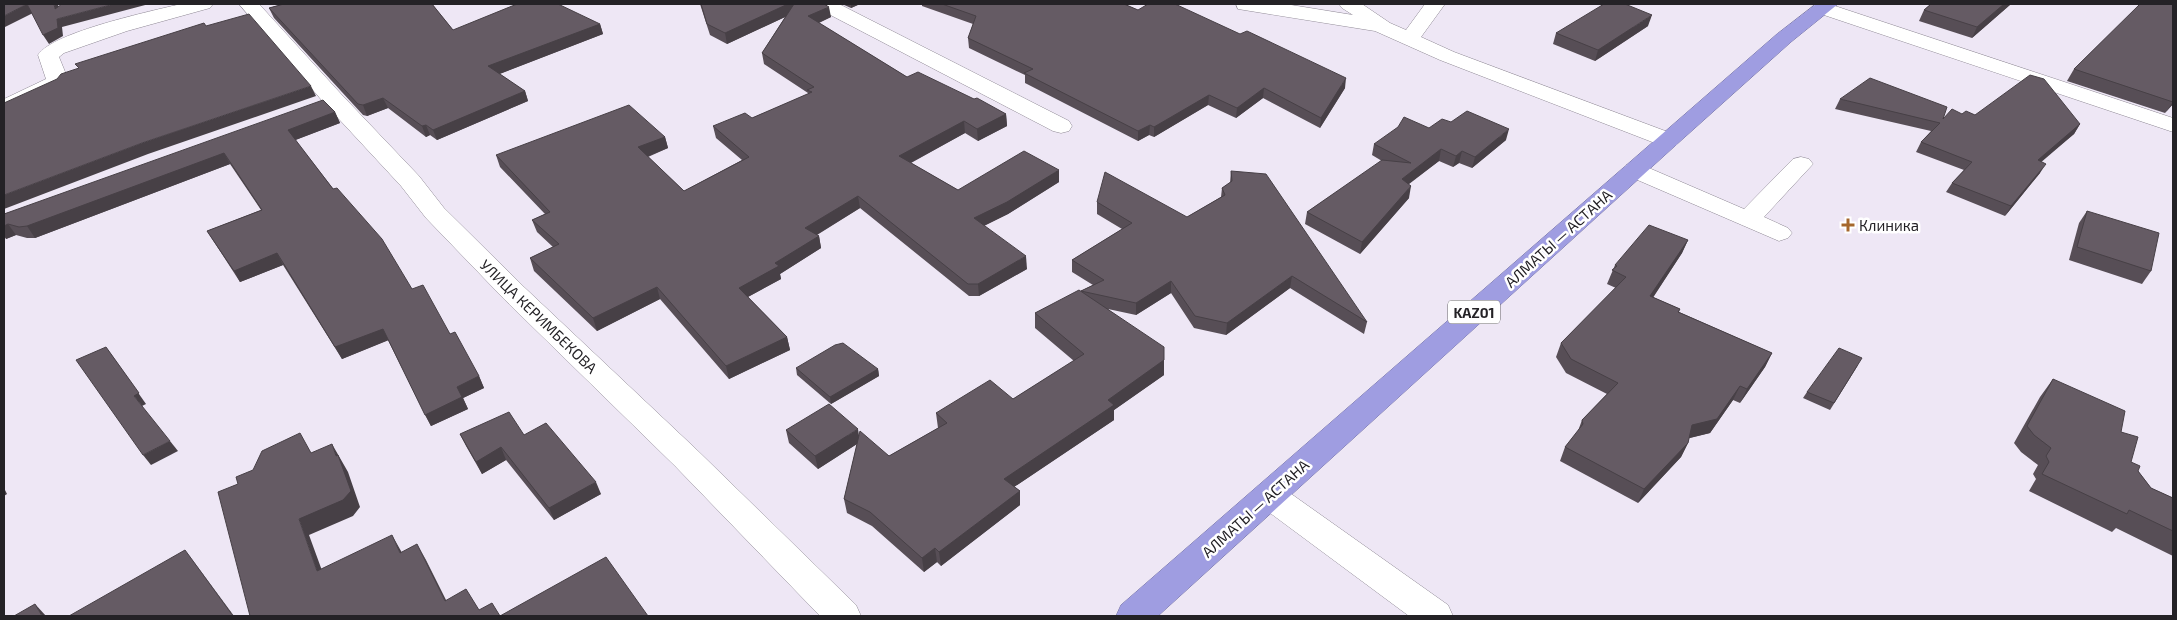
<svg xmlns="http://www.w3.org/2000/svg" width="2177" height="620" viewBox="0 0 2177 620" font-family="'Exo 2',sans-serif">
<style>
.lines{fill:none;stroke-linecap:round;stroke-linejoin:round}
.minor-casing{stroke:#8e8894;stroke-width:1}
.highway-casing{stroke:#7472a0;stroke-width:1}
.minor{fill:#fff;fill-rule:evenodd}
.highway{fill:#9f9de1;fill-rule:evenodd}
.wall{fill:#574e56}
.shaded-wall{fill:#474046}
.building{fill:#655b64;stroke:#474046}
.poi-dot{fill:#a5672d;stroke:#fff;stroke-width:2}
.labels{text-anchor:middle;dominant-baseline:central;stroke-width:5;stroke-linejoin:round;paint-order:stroke}
.shield{fill:#fff;stroke:#666467;stroke-width:1}
.shield-label{font-size:14px;font-weight:bold;fill:#242226}
.poi-label{font-size:15px;fill:#242226;stroke:#fff;text-anchor:start}
.street-label{font-size:15px;fill:#242226;stroke:#fff}
</style>
<rect width="100%" height="100%" fill="#eee7f5"/>
<g class="lines">
<defs>
<g id="minor">
<path d="M181,4H213L210,8L127,31L64,53L59,57L68,79L63,88L12,112L4,114V99L46,79L38,55C53,32 152,11 181,4Z"/>
<polygon points="239,4 259,4 341,94 419,176 444,208 524,287 697,450 856,605 861,616 820,616 675,466 504,299 426,218 401,186 325,104"/>
<polygon points="814,4 839,4 1069,121 1072,126 1069,131 1061,133 1053,131 817,8"/>
<polygon points="1236,4 1285,4 1353,15 1342,8 1339,4 1362,4 1390,23 1406,30 1425,4 1445,4 1421,37 1454,52 1676,135 1680,140 1676,145 1668,147 1660,145 1440,60 1375,31 1238,9"/>
<polygon points="1815,4 1829,4 2173,118 2173,132 1815,12 1812,8"/>
<polygon points="1801,157 1809,159 1813,164 1764,217 1788,228 1792,233 1788,238 1779,241 1626,175 1622,170 1626,165 1634,163 1642,165 1744,209 1793,159"/>
<polygon points="1269,483 1280,486 1448,605 1453,616 1409,616 1258,504 1253,495 1258,486"/>
</g>
<polygon id="highway" points="1816,4 1838,4 1791,42 1676,145 1158,616 1116,616 1121,605 1777,34"/>
</defs>
<use href="#minor" class="minor-casing"/>
<use href="#highway" class="highway-casing"/>
<use href="#minor" class="minor"/>
<use href="#highway" class="highway"/>
</g>
<g class="wall">
<polygon points="277,4 432,4 453,30 600,24 603,34 499,74 525,91 528,101 437,140 430,135 426,137 388,108 367,116 363,115 274,18 269,8 279,5"/>
<polygon points="700,4 824,4 831,17 819,23 907,77 974,99 1006,114 1007,126 978,141 965,133 911,163 958,190 1059,182 1008,214 984,226 1027,269 979,296 969,296 860,208 817,235 819,236 821,248 780,274 781,279 748,297 787,337 790,350 729,379 660,299 597,331 534,271 530,258 553,247 537,232 532,220 545,214 500,167 496,155 665,137 668,148 648,157 684,191 742,160 716,138 713,126 752,118 808,94 808,93 764,64 762,53 785,17 727,44 710,35"/>
<polygon points="842,4 860,4 851,8"/>
<polygon points="922,4 1124,4 1138,10 1345,88 1320,128 1263,98 1236,118 1208,105 1154,137 1149,135 1138,141 1025,83 1025,75 969,48 968,38 973,24 922,6"/>
<polygon points="1931,4 2011,4 1972,38 1919,21 1924,10"/>
<polygon points="2173,4 2173,104 2165,113 2067,81 2074,69 2139,6"/>
<polygon points="1648,26 1595,61 1553,44 1556,33"/>
<polygon points="1840,99 1943,119 1962,114 2080,124 2074,134 2041,161 2040,173 2005,216 1946,192 1952,183 1964,170 1916,152 1921,142 1931,131 1835,109"/>
<polygon points="335,112 340,123 295,140 412,289 450,334 479,376 484,388 463,398 468,409 431,426 388,340 342,359 283,265 240,282 207,231 261,210 230,164 35,238 27,238 16,235 6,239 4,214"/>
<polygon points="1451,122 1506,140 1472,168 1459,163 1453,167 1439,161 1408,184 1409,198 1360,254 1305,224 1307,212 1382,161 1372,155 1374,144"/>
<polygon points="1231,171 1367,322 1364,334 1290,288 1226,335 1194,328 1171,293 1136,315 1108,309 1164,360 1164,375 1114,410 1114,420 1014,487 1020,491 1020,505 941,566 937,562 924,572 872,526 847,513 844,499 857,444 818,469 789,443 786,430 859,437 889,456 938,428 936,413 1013,399 1074,361 1035,328 1035,313 1093,285 1072,272 1072,260 1122,229 1097,214 1097,202 1187,217 1221,197 1222,188 1230,183"/>
<polygon points="2087,211 2151,271 2142,284 2069,260 2079,223"/>
<polygon points="1688,240 1682,253 1653,297 1680,309 1679,312 1772,353 1765,367 1740,403 1733,400 1710,433 1689,438 1688,443 1681,457 1638,503 1560,461 1565,447 1578,431 1582,420 1607,394 1566,373 1556,357 1561,343 1616,288 1607,284 1615,265"/>
<polygon points="1858,365 1830,410 1803,398 1807,392"/>
<polygon points="796,368 878,369 879,376 831,404 797,375"/>
<polygon points="2053,379 2121,432 2131,462 2138,471 2151,488 2173,498 2173,556 2116,528 2112,532 2029,491 2036,479 2033,474 2038,465 2021,452 2014,443 2040,397"/>
<polygon points="460,434 524,435 601,494 554,520 506,460 482,474 466,446"/>
</g>
<g class="shaded-wall">
<polygon points="27,4 33,13 5,27 4,24 4,16"/>
<polygon points="54,4 58,4 60,17 55,9"/>
<polygon points="114,4 149,4 62,27 63,36 49,44 43,35 57,19"/>
<polygon points="788,4 797,4 798,11 727,44 725,33"/>
<polygon points="851,4 860,4 851,8"/>
<polygon points="2004,4 2011,4 1972,38 1977,27"/>
<polygon points="829,7 831,17 809,27 808,16"/>
<polygon points="1652,15 1648,26 1595,61 1598,50"/>
<polygon points="600,24 603,34 492,77 488,66"/>
<polygon points="1346,78 1345,88 1320,128 1321,118"/>
<polygon points="311,86 316,96 148,154 4,209 4,195 142,143"/>
<polygon points="1264,88 1263,98 1236,118 1237,108"/>
<polygon points="525,91 528,101 437,140 433,130"/>
<polygon points="1209,95 1208,105 1154,137 1154,127"/>
<polygon points="383,98 388,108 367,116 363,105"/>
<polygon points="2173,102 2173,104 2165,113"/>
<polygon points="335,112 340,123 293,141 288,130"/>
<polygon points="1006,114 1007,126 978,141 977,129"/>
<polygon points="964,121 965,133 901,168 899,156"/>
<polygon points="2080,124 2074,134 2032,170 2038,160"/>
<polygon points="426,125 430,135 426,137 422,126"/>
<polygon points="1150,125 1149,135 1138,141 1138,131"/>
<polygon points="1509,129 1506,140 1472,168 1475,157"/>
<polygon points="665,137 668,148 641,159 638,147"/>
<polygon points="1441,149 1439,161 1400,191 1402,179"/>
<polygon points="1462,151 1459,163 1453,167 1456,156"/>
<polygon points="224,153 230,164 35,238 27,226"/>
<polygon points="2046,164 2040,173 2005,216 2011,206"/>
<polygon points="1059,170 1059,182 1008,214 975,230 974,218"/>
<polygon points="1411,186 1409,198 1360,254 1362,242"/>
<polygon points="858,196 860,208 808,240 805,228"/>
<polygon points="8,224 16,235 6,239 4,236 4,226"/>
<polygon points="819,236 821,248 780,274 781,279 742,300 739,288 775,263"/>
<polygon points="1688,240 1682,253 1645,310 1650,296"/>
<polygon points="277,253 283,265 240,282 234,271"/>
<polygon points="1026,256 1027,269 979,296 978,284"/>
<polygon points="1292,276 1290,288 1226,335 1227,323"/>
<polygon points="1171,281 1171,293 1136,315 1136,303"/>
<polygon points="657,287 660,299 597,331 593,318"/>
<polygon points="383,329 389,340 342,359 335,347"/>
<polygon points="787,337 790,350 729,379 726,366"/>
<polygon points="106,347 146,404 142,406 134,396"/>
<polygon points="1772,353 1765,367 1740,403 1747,389"/>
<polygon points="1164,360 1164,375 1114,410 1114,420 1005,493 1004,479 1108,400"/>
<polygon points="878,369 879,376 831,404 830,397"/>
<polygon points="479,376 484,388 463,398 468,409 431,426 425,415 457,387"/>
<polygon points="1740,386 1733,400 1710,433 1686,439 1692,425"/>
<polygon points="858,429 860,442 818,469 815,456"/>
<polygon points="170,441 178,451 151,465 143,455"/>
<polygon points="1688,443 1681,457 1638,503 1644,489"/>
<polygon points="332,444 348,472 360,507 353,516 309,535 328,587 317,571 299,519 336,456"/>
<polygon points="501,447 506,460 482,474 476,462"/>
<polygon points="596,482 601,494 554,520 549,508"/>
<polygon points="4,488 7,494 4,496"/>
<polygon points="1020,491 1020,505 941,566 939,552"/>
<polygon points="392,535 401,551 409,569 400,553"/>
<polygon points="417,544 426,560 454,616 445,601"/>
<polygon points="935,548 937,562 924,572 922,558"/>
<polygon points="185,550 197,566 234,616 233,616"/>
<polygon points="35,604 46,616 42,616"/>
</g>
<g class="building">
<polygon points="4,4 54,4 55,9 62,4 114,4 57,19 58,28 43,35 27,4 4,16"/>
<polygon points="284,4 432,4 453,30 517,4 558,4 600,24 488,66 525,91 433,130 426,125 422,126 383,98 363,105 358,104 269,8"/>
<polygon points="701,4 788,4 725,33 707,24"/>
<polygon points="794,4 824,4 829,7 808,16 907,77 918,72 974,99 977,98 1006,114 977,129 964,121 899,156 958,190 1024,151 1059,170 1007,202 974,218 1026,256 978,284 968,284 858,196 805,228 819,236 775,263 779,266 739,288 787,337 726,366 657,287 593,318 530,258 559,244 532,220 550,212 496,155 629,105 665,137 638,147 684,191 749,157 713,126 745,113 752,118 812,92 807,90 814,87 762,53"/>
<polygon points="942,4 1124,4 1138,10 1148,4 1175,4 1240,34 1247,31 1346,78 1321,118 1264,88 1237,108 1209,95 1154,127 1150,125 1138,131 1024,73 1033,69 968,38 976,16"/>
<polygon points="1604,4 1625,4 1652,15 1598,50 1556,33"/>
<polygon points="1931,4 2004,4 1977,27 1924,10"/>
<polygon points="2140,4 2173,4 2173,102 2074,69"/>
<polygon points="249,14 311,86 142,143 4,195 4,103 57,79 61,74 79,68 75,64 204,23 206,26"/>
<polygon points="2030,75 2044,79 2080,124 2038,160 2046,164 2011,206 1952,183 1972,162 1921,142 1940,123 1840,99 1870,78 1947,107 1943,119 1952,109 1962,114 1966,111 1975,115"/>
<polygon points="323,100 335,112 288,130 333,189 337,188 382,239 412,289 423,285 450,334 455,332 479,376 457,387 462,397 425,415 383,329 335,347 277,253 234,271 207,231 262,210 224,153 27,226 19,227 8,224 4,226 4,214"/>
<polygon points="1467,111 1509,129 1475,157 1462,151 1456,156 1441,149 1402,179 1411,186 1362,242 1307,212 1382,160 1411,163 1374,144 1398,127 1404,117 1429,128 1442,119 1451,122"/>
<polygon points="1231,171 1266,174 1367,322 1292,276 1227,323 1195,316 1171,281 1136,303 1081,291 1104,280 1072,260 1132,223 1097,202 1105,172 1187,217 1225,195 1222,188 1232,181"/>
<polygon points="2087,211 2159,233 2151,271 2077,247"/>
<polygon points="1649,225 1688,240 1650,296 1680,309 1678,312 1772,353 1747,389 1740,386 1717,419 1692,425 1688,443 1644,489 1565,447 1583,424 1582,420 1618,383 1571,359 1561,343 1626,277 1612,270 1617,266 1615,265"/>
<polygon points="1079,290 1164,347 1164,360 1108,400 1114,405 1004,479 1020,491 939,552 935,548 922,558 870,512 844,499 860,431 889,456 947,423 936,413 990,380 1013,399 1084,354 1035,313"/>
<polygon points="843,343 878,369 830,397 796,368 835,345"/>
<polygon points="106,347 139,393 134,396 170,441 143,455 76,360"/>
<polygon points="1839,348 1862,358 1834,403 1807,392"/>
<polygon points="2053,379 2125,411 2121,432 2138,437 2131,462 2140,466 2138,471 2151,488 2173,498 2173,531 2129,510 2127,514 2042,474 2049,462 2046,456 2051,448 2034,435 2027,426"/>
<polygon points="829,404 858,429 815,456 786,430"/>
<polygon points="509,412 524,435 546,423 596,482 549,508 501,447 476,462 460,434"/>
<polygon points="300,433 311,453 332,444 336,456 338,455 351,491 343,500 299,519 317,571 392,535 400,553 417,544 445,601 466,589 479,610 492,603 500,616 250,616 218,492 238,484 236,477 253,470 262,451"/>
<polygon points="185,550 233,616 69,616"/>
<polygon points="606,557 648,616 500,616"/>
<polygon points="35,604 42,616 14,616"/>
</g>
<path class="poi-dot" d="M1845.5 217.5h5v5h5v5h-5v5h-5v-5h-5v-5h5z"/>
<g class="labels">
<rect class="shield" x="1448" y="300.5" width="52" height="23" rx="4"/>
<g class="shield-label">
<text x="1474" y="312">KАZ01</text>
</g>
<g class="poi-label">
<text x="1859" y="225">Клиника</text>
</g>
<g class="street-label">
<text transform="translate(1558 238) rotate(-42)">АЛМАТЫ — АСТАНА</text>
<text transform="translate(539 316) rotate(44)">УЛИЦА КЕРИМБЕКОВА</text>
<text transform="translate(1255 508) rotate(-42)">АЛМАТЫ — АСТАНА</text>
</g>
</g>
<rect width="2177" height="620" fill="none" stroke="#242226" stroke-width="10"/>
</svg>
